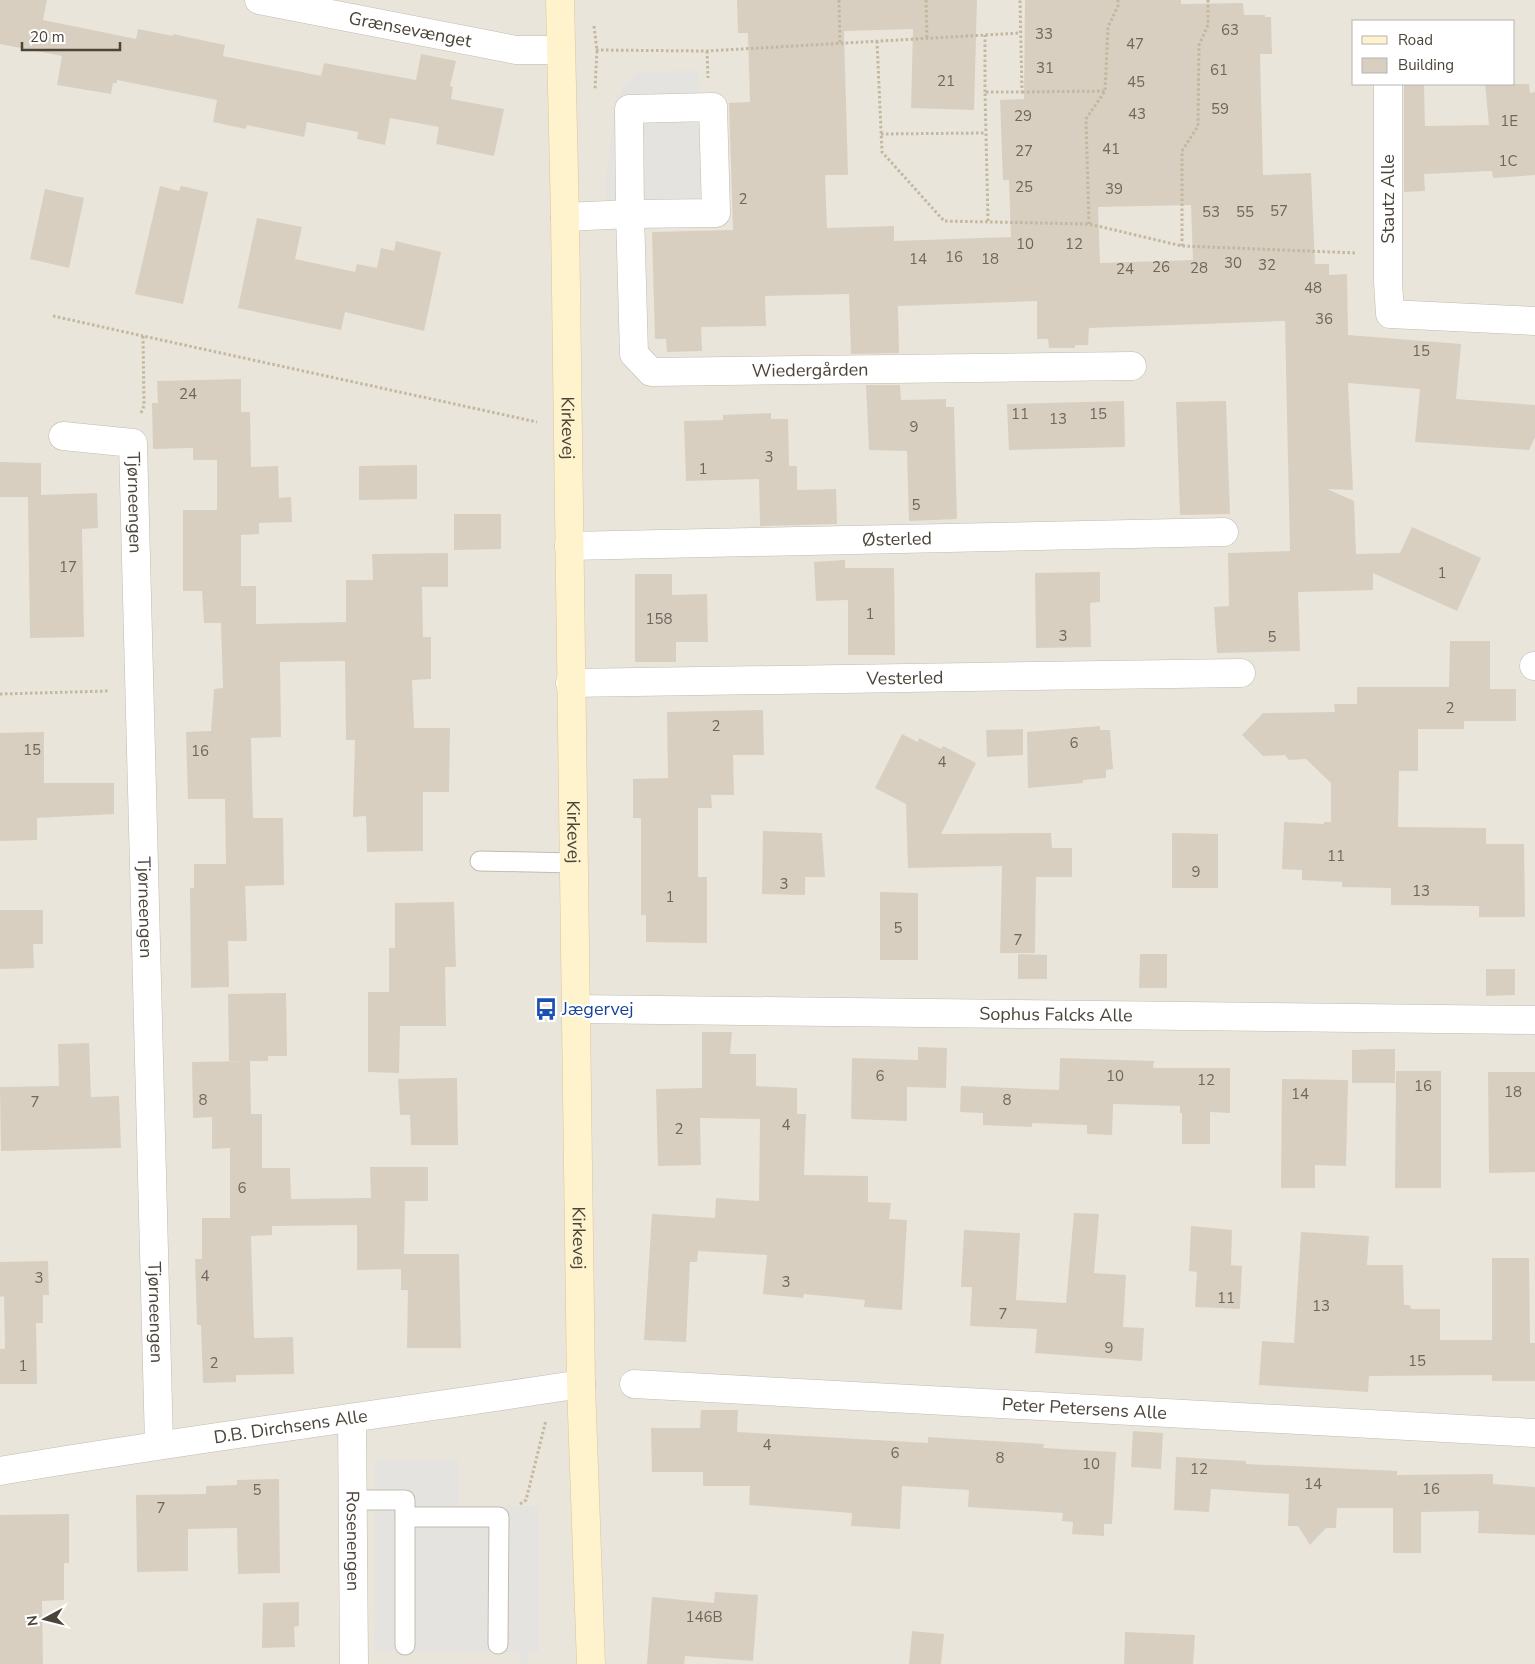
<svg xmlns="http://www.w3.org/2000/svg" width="1535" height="1664" viewBox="0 0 1535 1664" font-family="'Nunito Sans',sans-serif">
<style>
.residential{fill:#eae5da;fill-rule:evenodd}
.parking{fill:#e5e3e0}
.building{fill:#d8cfc1;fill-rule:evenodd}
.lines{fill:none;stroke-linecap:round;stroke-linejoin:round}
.service-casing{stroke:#c2bbae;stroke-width:21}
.minor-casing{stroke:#c2bbae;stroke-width:29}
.secondary-casing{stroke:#d6c79b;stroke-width:29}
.path{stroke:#c4b79f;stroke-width:3;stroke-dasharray:2.5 2.5;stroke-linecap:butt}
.service{stroke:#fff;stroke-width:19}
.minor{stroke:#fff;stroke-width:28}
.secondary{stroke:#fff3cd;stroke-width:28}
.labels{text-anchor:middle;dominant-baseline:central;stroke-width:4;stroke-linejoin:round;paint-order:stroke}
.number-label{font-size:15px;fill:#6e675b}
.street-label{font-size:18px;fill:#4b4439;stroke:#fff}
.transit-label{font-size:18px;fill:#164399;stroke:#fff;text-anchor:start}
</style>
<rect width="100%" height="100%" fill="#f6f3ec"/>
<path class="residential" d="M0,0H1535V1664H0ZM1354,21H1514V84H1354Z"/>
<g class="parking">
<polygon points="699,70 701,227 608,231 605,186 616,97 637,72"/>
<polygon points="375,1460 458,1460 459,1506 539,1506 539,1652 528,1652 528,1664 520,1664 519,1652 374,1651"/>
</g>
<g class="building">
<polygon points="0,0 47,0 43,20 136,39 138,29 173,36 173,34 225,45 223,56 321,76 324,63 416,80 421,54 456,61 450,86 453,87 451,99 504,109 494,156 436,144 439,127 390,118 385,145 357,139 358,132 307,122 304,137 247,125 246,129 213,122 217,100 117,80 117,83 113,83 111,94 57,85 62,56 0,44"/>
<path d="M737,0H977L974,110L911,108L913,29L844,31L848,175H825L827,228L894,226V241L1011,237L1009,180H1003L1000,100L1024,99L1025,0H1181V4L1243,3L1244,15H1265V17H1271L1272,54H1260L1263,175L1311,173L1315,264H1329V275L1347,274L1348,335L1461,344L1456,399L1535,405V437L1529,450L1415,442L1420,389L1348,383L1353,490L1327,489L1354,501L1356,554L1400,553L1412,527L1481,558L1457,611L1373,573V590L1298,592L1300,651L1217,653L1214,607L1229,606L1228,553L1290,551L1285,321L1089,328L1088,345H1075V348H1049L1048,339H1037V301L898,306L899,353L851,354L849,294L765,296L766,326L701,327L702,351L667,352L666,339H655L652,232L733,230L729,103L750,102L748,33H738ZM1191,205L1193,260L1100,263L1098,207Z"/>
<polygon points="1404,84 1424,84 1425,126 1489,125 1485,84 1529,84 1530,93 1535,92 1535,175 1493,178 1492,171 1424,174 1425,191 1404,192"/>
<polygon points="160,186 179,191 181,186 208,192 183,304 135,294"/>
<polygon points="45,189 84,198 69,268 30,259"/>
<polygon points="257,218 302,227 295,259 355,272 357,264 377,268 381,248 394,251 396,241 441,252 424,331 345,312 341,330 238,308"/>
<polygon points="241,379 241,412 250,412 251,467 278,466 279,498 291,497 292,522 259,523 259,534 241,535 241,586 256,586 256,624 346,622 346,580 373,580 372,554 448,553 448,587 422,587 423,637 431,637 431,679 412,680 414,728 450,728 449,792 423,792 423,851 367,852 366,816 353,817 355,740 346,740 345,661 280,662 281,737 251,738 253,818 283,818 284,885 245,886 247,941 228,941 229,987 191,988 190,888 194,888 194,864 226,864 225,799 188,799 186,732 211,731 214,689 223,688 221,623 204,623 202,591 183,591 183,510 217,510 217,460 193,460 193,448 153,449 152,403 158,403 157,381"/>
<polygon points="866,385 900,385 901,400 946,399 946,407 954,407 957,519 909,521 907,451 869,450"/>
<polygon points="1124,401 1125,447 1009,450 1007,404"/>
<polygon points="1226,401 1230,514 1180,515 1176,402"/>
<polygon points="771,413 771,419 788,419 789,466 797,466 797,490 836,489 837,524 760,526 759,479 686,481 684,421 723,420 723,415"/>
<polygon points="0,462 41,463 41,495 97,493 98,528 82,529 84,637 30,638 28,497 0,497"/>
<polygon points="417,465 417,499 359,500 359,466"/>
<polygon points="454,514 501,514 501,549 454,550"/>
<polygon points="845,560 845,568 894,568 895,655 848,655 848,600 816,601 814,562"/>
<polygon points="1100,572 1100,602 1090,603 1091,647 1036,648 1035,573"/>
<polygon points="635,574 672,574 672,595 707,594 708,642 676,642 676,662 635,662"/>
<polygon points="1450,641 1490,641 1490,689 1516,689 1516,721 1464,721 1464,729 1418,729 1418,771 1399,771 1398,827 1486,828 1486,844 1524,844 1525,917 1479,917 1479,906 1391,905 1391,888 1342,887 1342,882 1302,880 1302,870 1282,869 1284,822 1324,824 1324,822 1331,822 1331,783 1306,759 1289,760 1285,755 1263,756 1242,735 1263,713 1335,712 1334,704 1357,704 1357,687 1449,687"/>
<polygon points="763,710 764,755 733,755 734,795 711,795 712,808 698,808 698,877 707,877 707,943 646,942 646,915 641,915 641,818 633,818 633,779 668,778 667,712"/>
<polygon points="1100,726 1100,730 1110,730 1113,769 1106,770 1106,778 1083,780 1083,783 1028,788 1027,732"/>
<polygon points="1023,729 1023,755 987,757 986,730"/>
<polygon points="44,732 44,783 114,783 114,814 37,818 37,840 0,841 0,733"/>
<polygon points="902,734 918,742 919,738 941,749 943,746 976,763 941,834 1051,833 1052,848 1072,848 1072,877 1036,877 1035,953 1000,953 1002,866 908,868 906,804 875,788"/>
<polygon points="763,831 822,833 825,877 805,877 805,895 762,894"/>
<polygon points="1172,833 1218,834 1218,888 1172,888"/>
<polygon points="880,892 918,893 918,960 880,960"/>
<polygon points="454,902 456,967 445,967 446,1026 400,1026 399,1073 368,1072 368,992 389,992 389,948 395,948 395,903"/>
<polygon points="0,910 43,910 43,944 33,944 34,968 0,969"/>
<polygon points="1018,954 1047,955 1047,979 1018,979"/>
<polygon points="1140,954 1167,954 1167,988 1139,988"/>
<polygon points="1486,969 1515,969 1515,995 1486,996"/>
<polygon points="286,993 287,1056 268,1056 268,1061 229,1061 228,994"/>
<polygon points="702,1032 732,1032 730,1054 756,1054 756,1086 797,1088 797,1114 806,1114 804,1175 868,1176 868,1202 891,1203 889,1219 907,1220 902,1310 864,1307 865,1300 804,1294 803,1298 763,1294 767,1255 698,1251 697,1262 690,1262 686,1342 644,1340 652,1214 715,1218 716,1198 759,1201 760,1119 700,1118 701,1165 658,1166 656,1089 702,1088"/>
<polygon points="89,1043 91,1097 119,1096 121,1148 1,1151 0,1087 59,1086 58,1044"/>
<polygon points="918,1047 947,1048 946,1088 907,1087 907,1121 851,1119 852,1058 918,1060"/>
<polygon points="1380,1049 1395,1049 1395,1083 1352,1083 1352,1050"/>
<polygon points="1060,1058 1154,1061 1153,1068 1230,1068 1230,1113 1210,1112 1210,1144 1182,1144 1182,1113 1180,1113 1180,1106 1113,1104 1112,1135 1087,1134 1087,1125 1032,1123 1032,1127 983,1125 983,1113 960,1112 961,1086 1059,1090"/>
<polygon points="250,1061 251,1114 262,1114 262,1168 290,1168 291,1199 371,1198 370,1167 428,1167 428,1201 405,1201 404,1254 459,1254 461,1348 407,1348 408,1290 401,1290 401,1269 357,1270 357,1225 272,1226 272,1235 251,1236 254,1338 293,1337 294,1374 236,1375 236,1382 203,1383 201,1325 197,1325 195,1259 202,1259 202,1218 230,1218 230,1148 212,1149 212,1117 193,1118 192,1062"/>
<polygon points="1396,1071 1441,1071 1441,1188 1395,1188"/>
<polygon points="1488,1072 1535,1072 1535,1172 1489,1173"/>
<polygon points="457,1078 458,1145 411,1145 410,1115 400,1115 398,1079"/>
<polygon points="1282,1079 1348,1080 1346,1166 1315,1165 1315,1188 1281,1188"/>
<polygon points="1074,1213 1099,1214 1094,1273 1126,1275 1123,1327 1144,1328 1142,1361 1035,1353 1037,1329 970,1326 972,1287 961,1287 964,1230 1020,1233 1016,1300 1066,1303"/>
<polygon points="1191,1226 1232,1230 1231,1265 1242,1266 1240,1309 1195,1307 1197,1272 1189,1271"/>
<polygon points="1301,1232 1369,1236 1367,1265 1403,1265 1404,1305 1410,1305 1411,1309 1440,1309 1440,1340 1492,1340 1492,1258 1529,1258 1530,1343 1535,1343 1535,1381 1492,1381 1492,1375 1369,1376 1368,1392 1259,1385 1262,1341 1294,1343"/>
<polygon points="48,1261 49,1295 43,1295 43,1323 36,1323 37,1384 0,1384 0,1349 5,1349 4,1296 0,1297 0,1262"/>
<polygon points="701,1410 738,1410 737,1432 928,1443 928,1437 1044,1444 1043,1448 1116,1452 1112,1524 1104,1524 1104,1536 1072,1534 1073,1522 1062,1521 1063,1513 968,1507 969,1490 902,1486 900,1529 851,1526 852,1513 749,1505 750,1486 703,1486 703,1472 652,1472 651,1428 700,1428"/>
<polygon points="1133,1431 1163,1433 1161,1469 1131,1467"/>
<polygon points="1176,1457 1246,1461 1246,1464 1397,1471 1397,1475 1493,1474 1493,1484 1535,1487 1535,1535 1478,1533 1479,1511 1421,1512 1421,1553 1393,1553 1393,1508 1337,1508 1336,1528 1326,1528 1310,1545 1298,1526 1288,1526 1289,1494 1211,1489 1209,1512 1174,1510"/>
<polygon points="279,1479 280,1573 238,1574 237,1528 188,1529 188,1571 137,1572 136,1495 206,1494 206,1486 237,1485 237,1480"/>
<polygon points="69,1514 69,1563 64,1563 64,1600 42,1601 43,1664 0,1664 0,1515"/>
<polygon points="715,1592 758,1595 753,1661 685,1656 684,1664 647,1664 652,1597 714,1603"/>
<polygon points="299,1602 299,1626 294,1627 295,1647 262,1648 263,1603"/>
<polygon points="912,1631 944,1634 941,1664 909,1664"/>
<polygon points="1125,1632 1195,1635 1193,1664 1124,1664"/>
</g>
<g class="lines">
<defs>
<g id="service">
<polyline points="480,861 574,863"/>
<polyline points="352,1500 405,1500 405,1645"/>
<polyline points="405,1517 499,1517 498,1644"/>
</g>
<g id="minor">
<path id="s1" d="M259,0L516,50H560"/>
<polyline points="1388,84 1388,282 1390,314 1535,321"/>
<polygon points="713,107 716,213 630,214 629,109"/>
<path id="s2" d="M565,217L630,214L634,354L651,372L1132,366"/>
<path id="s3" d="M63,436L133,443L159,1444"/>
<path id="s4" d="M569,546L1224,532"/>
<polyline points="1534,666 1535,666"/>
<path id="s5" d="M570,683L1241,673"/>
<path id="s6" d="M577,1009L1535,1020"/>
<path id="s7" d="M634,1384L1535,1433"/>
<path id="s8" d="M352,1419L354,1664"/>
<path id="s9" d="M0,1471C193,1438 388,1414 581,1384"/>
</g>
<g id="secondary">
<path id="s10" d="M560,0L565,217L581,1384L591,1664"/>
</g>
</defs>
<use href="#service" class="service-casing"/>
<use href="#minor" class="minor-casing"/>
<use href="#secondary" class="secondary-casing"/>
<g class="path">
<polyline points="839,0 840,43"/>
<polyline points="926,0 927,38"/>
<polyline points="594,26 597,50 595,89"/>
<polyline points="877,41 882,152 944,221 1089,224 1182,246 1357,253"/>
<polyline points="596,50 707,51 1020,33"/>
<polyline points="707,51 708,78"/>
<polyline points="985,92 985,35"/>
<polyline points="1022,92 1105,91"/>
<polyline points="881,134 986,133"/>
<polyline points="988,221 985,92 1022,92 1020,0"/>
<polyline points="1089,224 1086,119 1105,91 1108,27 1118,6 1118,0"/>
<polyline points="1182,246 1182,151 1198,126 1199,45 1208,25 1208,0"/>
<polyline points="53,316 143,336"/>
<polyline points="141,413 144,406 143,336 537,422"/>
<polyline points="0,694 109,691"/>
<polyline points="520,1504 526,1500 546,1420"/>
</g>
<use href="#service" class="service"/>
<use href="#minor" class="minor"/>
<use href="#secondary" class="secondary"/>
</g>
<defs>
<symbol id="bus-bare" viewBox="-9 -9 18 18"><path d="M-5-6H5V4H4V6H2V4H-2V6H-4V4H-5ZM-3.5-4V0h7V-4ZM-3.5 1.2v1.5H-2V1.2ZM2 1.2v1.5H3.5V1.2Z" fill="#1a4fb4" stroke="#fff" stroke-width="2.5" paint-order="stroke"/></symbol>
</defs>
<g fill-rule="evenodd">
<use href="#bus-bare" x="530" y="993" width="32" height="32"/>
</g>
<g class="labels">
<g class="number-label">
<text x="1230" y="30">63</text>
<text x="1044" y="34">33</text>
<text x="1135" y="44">47</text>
<text x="1045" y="68">31</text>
<text x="1219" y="70">61</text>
<text x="946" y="81">21</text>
<text x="1136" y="82">45</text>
<text x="1220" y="109">59</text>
<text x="1137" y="114">43</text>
<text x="1023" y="116">29</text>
<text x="1509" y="121">1E</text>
<text x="1111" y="149">41</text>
<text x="1024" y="151">27</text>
<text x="1508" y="161">1C</text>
<text x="1024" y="187">25</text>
<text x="1114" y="189">39</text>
<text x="743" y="199">2</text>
<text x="1279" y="211">57</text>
<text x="1211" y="212">53</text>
<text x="1245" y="212">55</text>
<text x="1025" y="244">10</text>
<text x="1074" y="244">12</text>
<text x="954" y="257">16</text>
<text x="918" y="259">14</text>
<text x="990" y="259">18</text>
<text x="1233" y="263">30</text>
<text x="1267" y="265">32</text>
<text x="1161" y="267">26</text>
<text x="1199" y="268">28</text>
<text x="1125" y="269">24</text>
<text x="1313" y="288">48</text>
<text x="1324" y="319">36</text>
<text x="1421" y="351">15</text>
<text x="188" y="394">24</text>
<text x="1020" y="414">11</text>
<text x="1098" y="414">15</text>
<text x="1058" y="419">13</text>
<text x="914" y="427">9</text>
<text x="769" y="457">3</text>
<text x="703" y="469">1</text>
<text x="916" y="505">5</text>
<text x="68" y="567">17</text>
<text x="1442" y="573">1</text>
<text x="870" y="614">1</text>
<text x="659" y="619">158</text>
<text x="1063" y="636">3</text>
<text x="1272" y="637">5</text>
<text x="1450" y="708">2</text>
<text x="716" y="726">2</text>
<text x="1074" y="743">6</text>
<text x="32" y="750">15</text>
<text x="200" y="751">16</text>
<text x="942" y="762">4</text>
<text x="1336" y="856">11</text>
<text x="1196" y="872">9</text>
<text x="784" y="884">3</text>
<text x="1421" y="891">13</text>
<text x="670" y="897">1</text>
<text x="898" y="928">5</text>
<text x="1018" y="940">7</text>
<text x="880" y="1076">6</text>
<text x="1115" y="1076">10</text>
<text x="1206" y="1080">12</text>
<text x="1423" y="1086">16</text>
<text x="1513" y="1092">18</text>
<text x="1300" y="1094">14</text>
<text x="203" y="1100">8</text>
<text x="1007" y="1100">8</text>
<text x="35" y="1102">7</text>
<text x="786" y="1125">4</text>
<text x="679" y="1129">2</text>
<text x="242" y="1188">6</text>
<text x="205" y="1276">4</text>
<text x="39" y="1278">3</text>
<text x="786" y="1282">3</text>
<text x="1226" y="1298">11</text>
<text x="1321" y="1306">13</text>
<text x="1003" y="1314">7</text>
<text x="1109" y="1348">9</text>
<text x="1417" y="1361">15</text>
<text x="214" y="1363">2</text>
<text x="23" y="1366">1</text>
<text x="767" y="1445">4</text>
<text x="895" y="1453">6</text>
<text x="1000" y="1458">8</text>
<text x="1091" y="1464">10</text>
<text x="1199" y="1469">12</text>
<text x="1313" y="1484">14</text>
<text x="1431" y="1489">16</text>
<text x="257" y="1490">5</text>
<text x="161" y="1508">7</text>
<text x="704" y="1617">146B</text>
</g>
<g class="street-label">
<text stroke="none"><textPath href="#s1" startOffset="154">Grænsevænget</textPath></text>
<text transform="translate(1388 199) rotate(-90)">Stautz Alle</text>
<text stroke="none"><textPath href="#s2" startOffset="389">Wiedergården</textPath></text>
<text stroke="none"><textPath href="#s10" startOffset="428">Kirkevej</textPath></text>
<text stroke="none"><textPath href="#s3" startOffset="130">Tjørneengen</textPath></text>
<text stroke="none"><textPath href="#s4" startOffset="328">Østerled</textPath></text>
<text stroke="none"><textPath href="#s5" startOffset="335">Vesterled</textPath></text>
<text stroke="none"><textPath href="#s10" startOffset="832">Kirkevej</textPath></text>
<text stroke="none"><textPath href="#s3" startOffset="535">Tjørneengen</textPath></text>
<text stroke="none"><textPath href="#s6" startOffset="479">Sophus Falcks Alle</textPath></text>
<text stroke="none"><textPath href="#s10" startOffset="1238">Kirkevej</textPath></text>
<text stroke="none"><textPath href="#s3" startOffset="940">Tjørneengen</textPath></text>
<text stroke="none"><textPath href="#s7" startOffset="451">Peter Petersens Alle</textPath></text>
<text stroke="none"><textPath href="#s9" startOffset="294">D.B. Dirchsens Alle</textPath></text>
<text stroke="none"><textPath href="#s8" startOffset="122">Rosenengen</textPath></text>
</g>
<g class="transit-label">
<text x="562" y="1009">Jægervej</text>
</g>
</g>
<rect x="1352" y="20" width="162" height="65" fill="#ffffff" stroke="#b7b4b0"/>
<rect x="1362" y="36" width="25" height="8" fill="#fff3cd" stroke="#b7b4b0"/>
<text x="1398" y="45" font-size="15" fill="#4b4439">Road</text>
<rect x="1362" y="58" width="25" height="15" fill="#d8cfc1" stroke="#b7b4b0"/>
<text x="1398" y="70" font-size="15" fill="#4b4439">Building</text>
<g transform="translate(45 1619) rotate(263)" stroke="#ffffff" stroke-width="4" paint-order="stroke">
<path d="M0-4L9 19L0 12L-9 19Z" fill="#4b4439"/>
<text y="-8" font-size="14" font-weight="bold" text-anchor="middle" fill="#4b4439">N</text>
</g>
<path d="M22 42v8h98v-8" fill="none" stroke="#4b4439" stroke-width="2.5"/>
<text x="30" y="42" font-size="15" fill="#4b4439" stroke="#ffffff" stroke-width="4" paint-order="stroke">20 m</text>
</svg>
